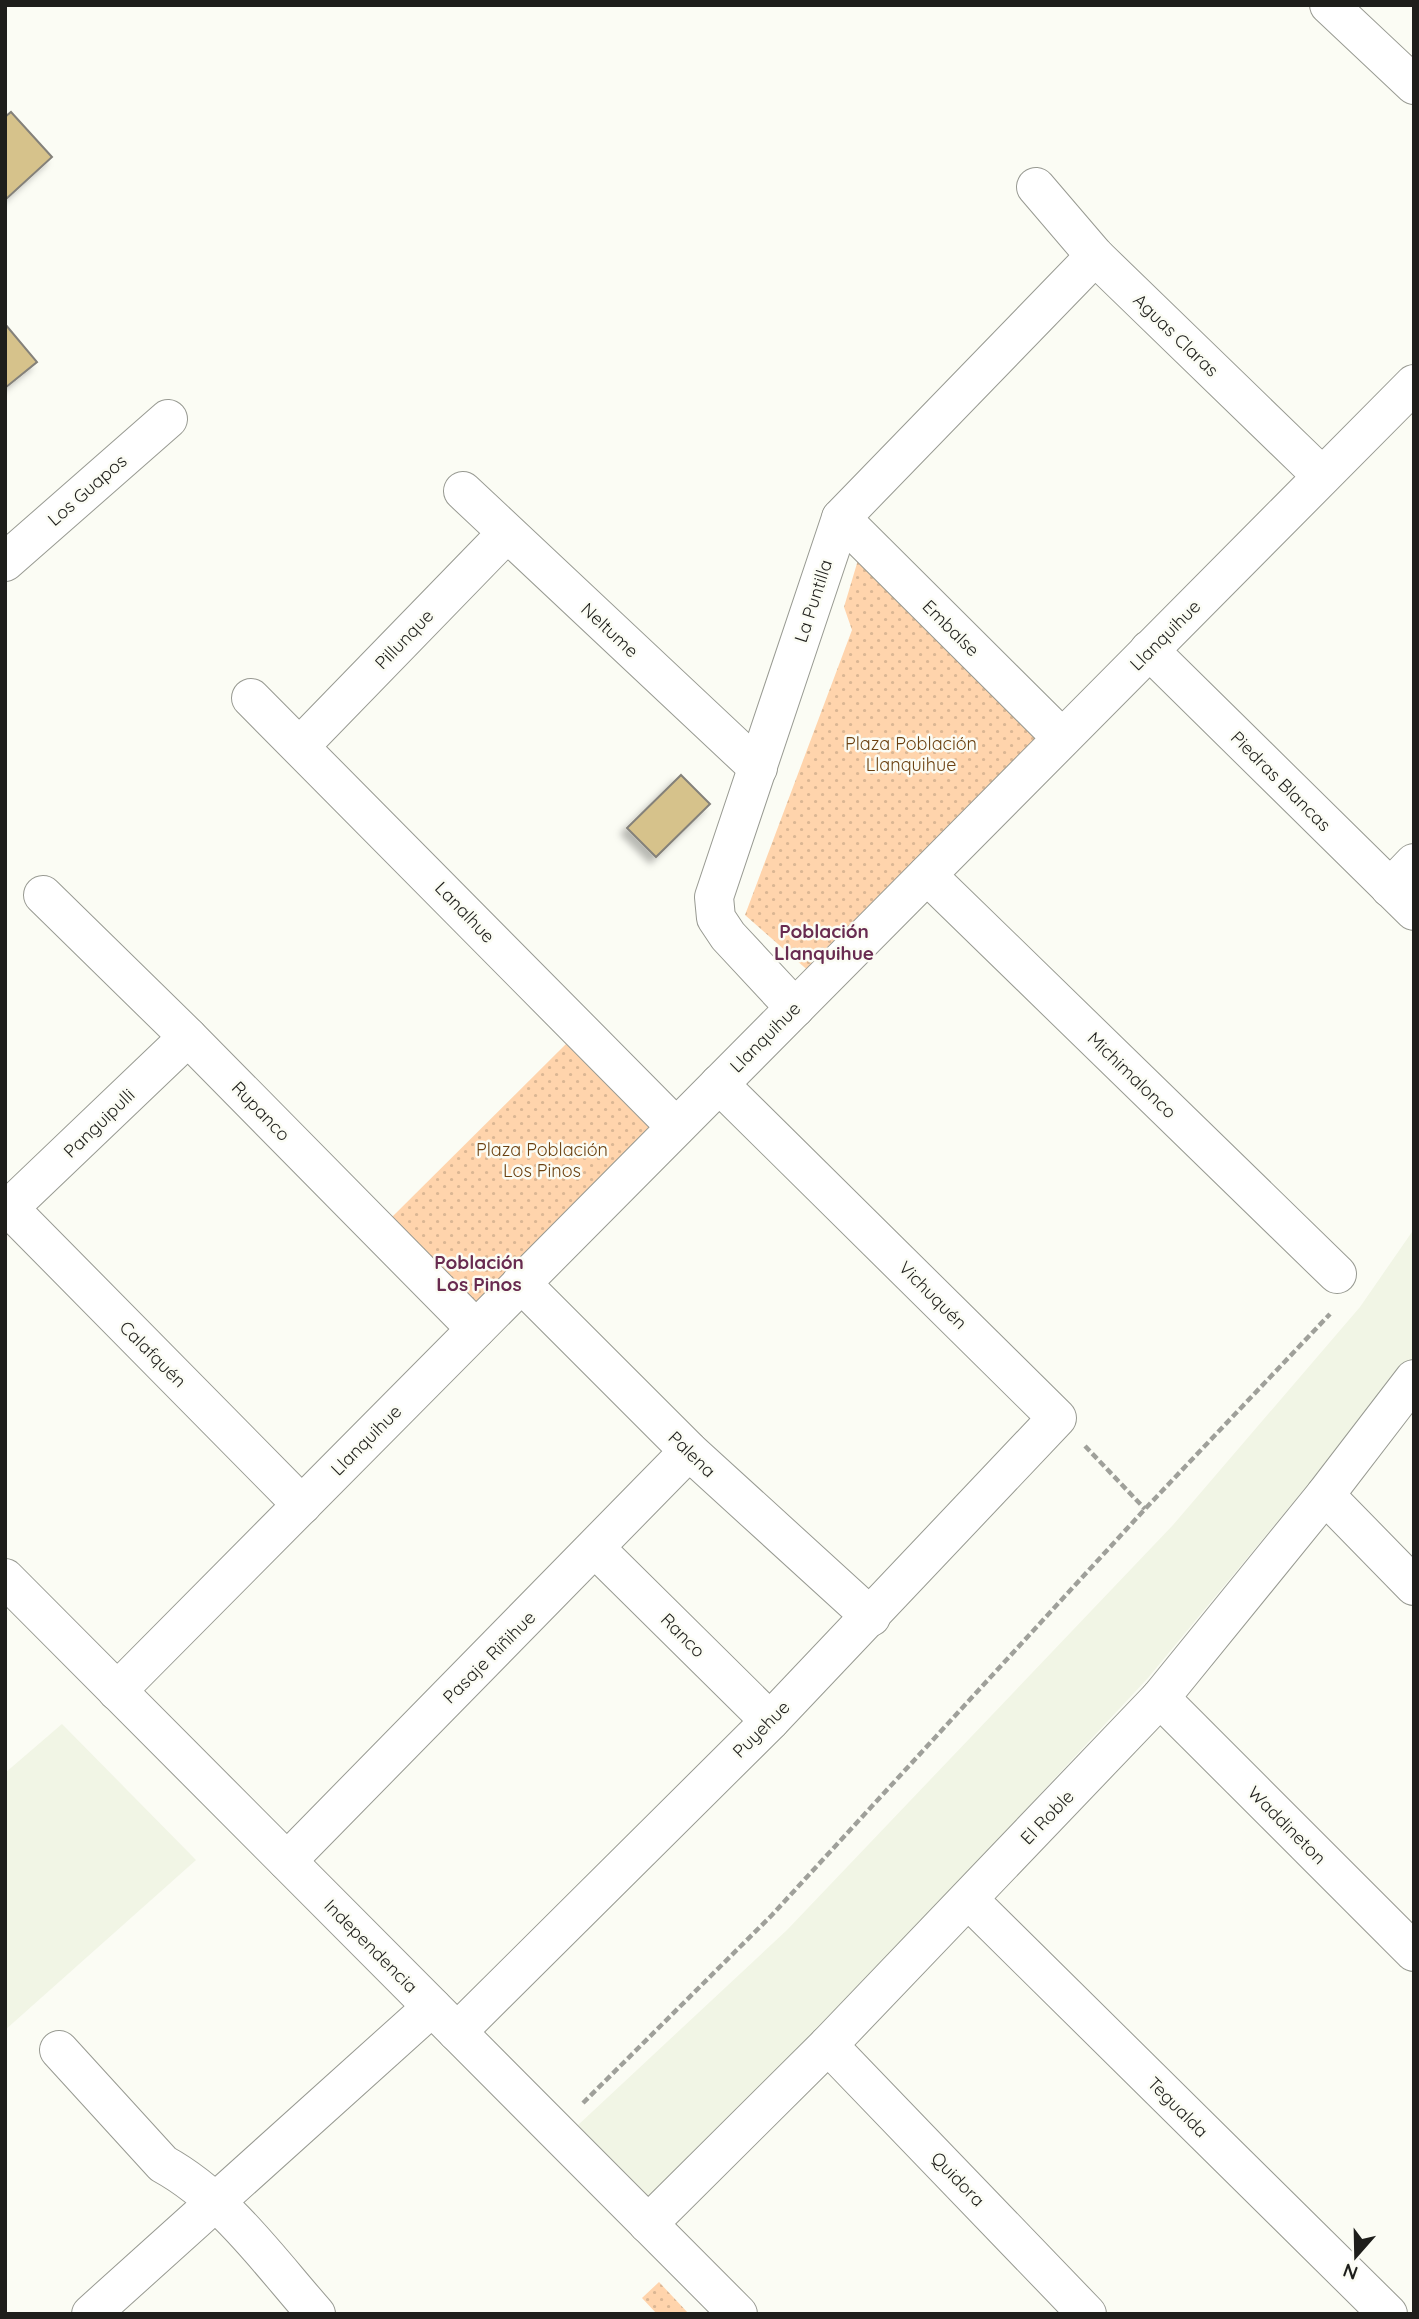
<svg xmlns="http://www.w3.org/2000/svg" width="1419" height="2319" viewBox="0 0 1419 2319" font-family="Quicksand,sans-serif">
<style>
.built{fill:#f1f5e5}
.park{fill:url(#park-dots)}
.building{fill:#d6c28b;stroke:#84817a;stroke-width:2;filter:url(#shadow)}
.lines{fill:none;stroke-linecap:round;stroke-linejoin:round}
.street-casing{stroke:#989a92;stroke-width:40}
.secondary-casing{stroke:#989a92;stroke-width:40}
.path{stroke:#9fa09a;stroke-width:4.5;stroke-dasharray:7 3.5;stroke-linecap:butt}
.street{stroke:#fff;stroke-width:38}
.secondary{stroke:#fff;stroke-width:38}
.labels{text-anchor:middle;dominant-baseline:central;stroke-width:5;stroke-linejoin:round;paint-order:stroke}
.street-label{font-size:18px;fill:#1e1e1b;stroke:#fbfcf4}
.park-label{font-size:18px;fill:#6a4010;stroke:#fbfcf4}
.neighbourhood-label{font-size:19px;font-weight:bold;fill:#682b50;stroke:#fbfcf4}
</style>
<defs>
<pattern id="park-dots" width="8" height="8" patternUnits="userSpaceOnUse" patternTransform="scale(1.75)"><rect width="8" height="8" fill="#ffd4ac"/><path d="M2 2h.1M6 6h.1" fill="none" stroke="#dab693" stroke-width="1.8" stroke-linecap="round"/></pattern>
<filter id="shadow"><feDropShadow dx="-6" dy="6" stdDeviation="3.5" flood-color="#0004"/></filter>
</defs>
<rect width="100%" height="100%" fill="#fbfcf4"/>
<g class="built">
<polygon points="1414,1229 1414,1356 1148,1678 655,2208 577,2126 787,1930 1173,1525 1360,1307"/>
<polygon points="62,1724 196,1860 5,2030 5,1773"/>
</g>
<g class="park">
<polygon points="858,560 1052,753 820,981 745,915 852,630 844,607"/>
<polygon points="566,1044 658,1135 483,1309 391,1218"/>
<polygon points="659,2282 689,2314 657,2314 642,2298"/>
</g>
<g class="building">
<polygon points="11,112 52,157 5,200 5,117"/>
<polygon points="5,324 37,362 5,388"/>
<polygon points="681,775 710,804 656,857 627,828"/>
</g>
<g class="lines">
<defs>
<g id="street">
<polyline points="1329,5 1414,85"/>
<polyline points="1036,187 1095,256 1322,476"/>
<polyline points="463,491 758,768"/>
<polyline points="841,518 1062,738"/>
<polyline points="5,562 168,419"/>
<polyline points="1149,650 1414,911"/>
<polyline points="251,698 676,1127"/>
<polyline points="301,745 506,534"/>
<polyline points="927,875 1337,1274"/>
<polyline points="1390,888 1414,863"/>
<polyline points="43,895 188,1037 476,1329"/>
<polyline points="795,1008 728,936 716,918 714,897 841,518 1095,256"/>
<polyline points="5,1204 302,1505"/>
<polyline points="9,1208 188,1037"/>
<polyline points="521,1283 689,1451 871,1617"/>
<polyline points="1325,1495 1414,1586"/>
<polyline points="596,1549 770,1721"/>
<polyline points="117,1691 1414,384"/>
<polyline points="1160,1698 1414,1952"/>
<polyline points="287,1861 689,1451"/>
<polyline points="969,1900 1388,2314"/>
<polyline points="457,2032 770,1721 1057,1418 719,1084"/>
<polyline points="828,2045 1087,2314"/>
<path d="M59,2050L163,2164C225,2198 270,2262 316,2314"/>
<polyline points="91,2314 432,2007"/>
</g>
<g id="secondary">
<polyline points="5,1578 738,2314"/>
<polyline points="648,2224 828,2045 1160,1698 1325,1495 1414,1379"/>
</g>
</defs>
<use href="#street" class="street-casing"/>
<use href="#secondary" class="secondary-casing"/>
<g class="path">
<polyline points="1085,1446 1145,1509"/>
<polyline points="583,2103 772,1915 1145,1509 1330,1314"/>
</g>
<use href="#street" class="street"/>
<use href="#secondary" class="secondary"/>
</g>
<g class="labels">
<g class="street-label">
<text transform="translate(1176 335) rotate(44)">Aguas Claras</text>
<text transform="translate(87 490) rotate(-41)">Los Guapos</text>
<text transform="translate(813 601) rotate(-72)">La Puntilla</text>
<text transform="translate(951 628) rotate(45)">Embalse</text>
<text transform="translate(610 630) rotate(43)">Neltume</text>
<text transform="translate(1165 635) rotate(-45)">Llanquihue</text>
<text transform="translate(404 639) rotate(-46)">Pillunque</text>
<text transform="translate(1281 781) rotate(45)">Piedras Blancas</text>
<text transform="translate(465 912) rotate(46)">Lanalhue</text>
<text transform="translate(765 1037) rotate(-45)">Llanquihue</text>
<text transform="translate(1132 1075) rotate(44)">Michimalonco</text>
<text transform="translate(261 1111) rotate(46)">Rupanco</text>
<text transform="translate(99 1123) rotate(-44)">Panguipulli</text>
<text transform="translate(933 1295) rotate(45)">Vichuquén</text>
<text transform="translate(153 1354) rotate(45)">Calafquén</text>
<text transform="translate(366 1440) rotate(-45)">Llanquihue</text>
<text transform="translate(692 1454) rotate(44)">Palena</text>
<text transform="translate(683 1635) rotate(45)">Ranco</text>
<text transform="translate(489 1657) rotate(-45)">Pasaje Riñihue</text>
<text transform="translate(761 1729) rotate(-45)">Puyehue</text>
<text transform="translate(1047 1817) rotate(-46)">El Roble</text>
<text transform="translate(1287 1825) rotate(45)">Waddineton</text>
<text transform="translate(371 1946) rotate(45)">Independencia</text>
<text transform="translate(1178 2107) rotate(45)">Tegualda</text>
<text transform="translate(958 2179) rotate(46)">Quidora</text>
</g>
<g class="park-label">
<text x="911" y="743">Plaza Población<tspan x="911" dy="21">Llanquihue</tspan></text>
<text x="542" y="1149">Plaza Población<tspan x="542" dy="21">Los Pinos</tspan></text>
</g>
<g class="neighbourhood-label">
<text x="824" y="931">Población<tspan x="824" dy="22">Llanquihue</tspan></text>
<text x="479" y="1262">Población<tspan x="479" dy="22">Los Pinos</tspan></text>
</g>
</g>
<rect width="1419" height="2319" fill="none" stroke="#1e1e1b" stroke-width="14"/>
<g transform="translate(1356 2256) rotate(200)" stroke="#fbfcf4" stroke-width="5" paint-order="stroke">
<path d="M0-5L12 26L0 18L-12 26Z" fill="#1e1e1b"/>
<text y="-10" font-size="19" font-weight="bold" text-anchor="middle" fill="#1e1e1b">N</text>
</g>
</svg>
